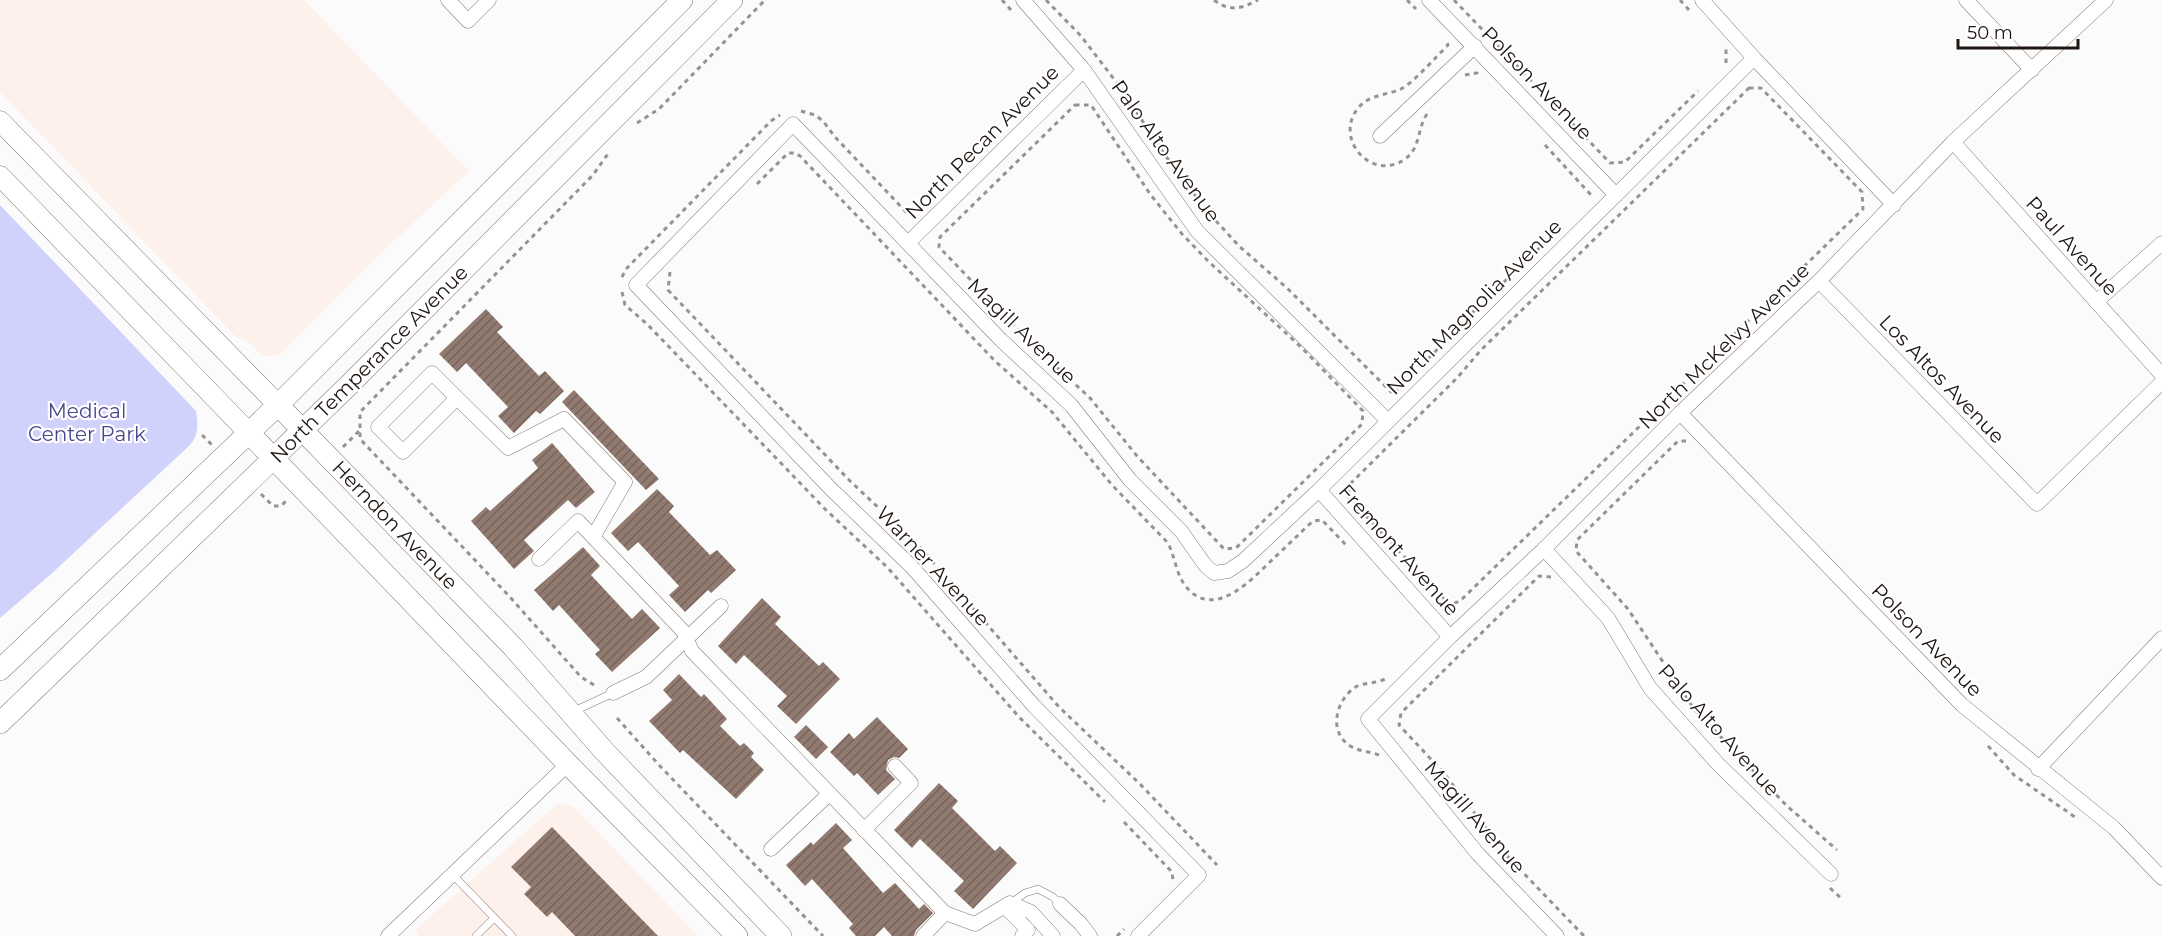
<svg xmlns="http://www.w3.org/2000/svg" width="2162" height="936" viewBox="0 0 2162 936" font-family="Montserrat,sans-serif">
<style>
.built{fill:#fef1eb}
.park{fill:#d0d2fb}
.building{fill:url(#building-hatch)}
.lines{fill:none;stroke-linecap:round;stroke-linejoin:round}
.lane-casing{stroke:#8d786e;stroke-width:8}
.street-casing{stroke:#8d786e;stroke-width:15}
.secondary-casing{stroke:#8d786e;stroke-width:21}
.primary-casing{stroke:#8d786e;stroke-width:22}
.path{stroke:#979392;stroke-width:3;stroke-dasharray:4.5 4.5;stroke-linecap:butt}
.lane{stroke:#fff;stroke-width:7}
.street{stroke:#fff;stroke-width:14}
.secondary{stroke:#fff;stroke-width:20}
.primary{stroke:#fff;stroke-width:21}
.labels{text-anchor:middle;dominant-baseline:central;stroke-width:4.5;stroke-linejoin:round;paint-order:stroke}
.street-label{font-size:20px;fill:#1f1612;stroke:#fff}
.park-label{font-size:20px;fill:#4a468a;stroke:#fff}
</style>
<defs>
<pattern id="building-hatch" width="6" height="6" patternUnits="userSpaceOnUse" patternTransform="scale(1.5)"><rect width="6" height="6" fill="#917b71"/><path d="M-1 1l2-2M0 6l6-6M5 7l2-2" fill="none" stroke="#76645b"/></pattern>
</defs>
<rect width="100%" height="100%" fill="#fbfbfb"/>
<g class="built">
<polygon points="0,0 304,0 469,171 365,268 280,355 263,356 245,339 237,338 0,92"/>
<polygon points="557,804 572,805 698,936 419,936 415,930"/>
</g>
<path class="park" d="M0,205L196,411C198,425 199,434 190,445L50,575L0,618Z"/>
<g class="building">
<polygon points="486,309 503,327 497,332 539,376 545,371 564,391 540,414 536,411 514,433 498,416 508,407 466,363 457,372 439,354"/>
<polygon points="574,390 659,479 646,490 562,402"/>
<polygon points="552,443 595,492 576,508 568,500 524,540 534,551 514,569 471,521 486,507 490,511 538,468 532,460"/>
<polygon points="657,489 674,506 669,512 710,555 717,550 736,570 711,593 708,590 685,612 669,595 679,586 638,542 628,551 611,533"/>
<polygon points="583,547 600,566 591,575 632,619 642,609 660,628 612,672 595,654 600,650 559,605 553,611 534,590"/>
<polygon points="762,598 781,617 775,624 819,666 823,662 840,679 796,724 777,706 787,696 744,655 736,664 718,646"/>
<polygon points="679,674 701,697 704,694 727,719 720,726 740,746 744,743 754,753 751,757 764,770 736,799 683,750 680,753 649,721 672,700 663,690"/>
<polygon points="877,717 908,749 899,758 894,757 888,760 886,770 895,779 878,795 857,773 854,776 830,752 849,733 854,739"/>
<polygon points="806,725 828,747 816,759 794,737"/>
<polygon points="939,783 958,801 952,808 995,851 1000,846 1017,863 973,909 954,891 964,881 920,839 912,848 894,830"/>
<polygon points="836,823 852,840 843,848 883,893 895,883 919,909 924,904 933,913 916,930 914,936 892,936 884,927 875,936 856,936 849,928 853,924 812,879 805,886 786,865 811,842 813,845"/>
<polygon points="552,827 658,936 575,936 552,912 547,917 524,894 531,887 511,867"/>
</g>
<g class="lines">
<defs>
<g id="lane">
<polyline points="572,712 613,693"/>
<polyline points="452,874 512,936"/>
<polyline points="1011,903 1025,893 1038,889 1053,897 1060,904"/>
<polyline points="476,936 494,918"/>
</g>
<g id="street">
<polyline points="448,0 468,21 489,0"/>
<polyline points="1023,0 1084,70 1197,231 1387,420"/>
<polyline points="1429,0 1616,195"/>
<polyline points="1702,0 1754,58 1894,205"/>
<polyline points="1966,0 2032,70"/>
<polyline points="1380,136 1475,46"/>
<polyline points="1953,142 2162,375"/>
<polyline points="908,243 1084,70"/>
<polyline points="1819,281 2037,504 2162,382"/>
<polyline points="2096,302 2162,243"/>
<polygon points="432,373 457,398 403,452 378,427"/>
<polyline points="457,398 508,448 564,419 625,482 593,537 683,631 692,651 945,913 975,924 1010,903 1031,912 1053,936"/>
<polyline points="1680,413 1962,705 2114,828 2162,878"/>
<polyline points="1319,490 1450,637"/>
<polyline points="1544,549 1608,618 1650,688 1718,764 1831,874"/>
<polyline points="539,559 578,521 593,537"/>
<polyline points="613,693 646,677 721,606"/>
<polyline points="2038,769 2162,638"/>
<polyline points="864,830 911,783 895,766"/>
<polyline points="771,849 829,794"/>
<polyline points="1060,904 1081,924 1090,936"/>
<polyline points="1005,907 1028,930 1022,936"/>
<polyline points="388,936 568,764"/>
<polyline points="923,936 945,913"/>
<polyline points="1138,936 1199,875 1034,706 912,567 831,489 636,285 793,124 1001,340 1071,405 1130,480 1181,531 1205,565 1214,573 1228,571 1243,561 1319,490 1754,58"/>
<polyline points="1557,936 1478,854 1368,719 1450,637 1544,549 1680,413 1819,281 1953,142 2106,0"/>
</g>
<g id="secondary">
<polyline points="0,121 278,405"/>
<polyline points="0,176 249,433"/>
</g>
<g id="primary">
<polyline points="278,405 513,647 605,752 781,936"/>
<polyline points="249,433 568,764 737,936"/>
<polyline points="0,670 278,405 682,0"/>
<polyline points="0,723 348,386 732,0"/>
</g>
</defs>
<use href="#lane" class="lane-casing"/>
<use href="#street" class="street-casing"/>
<use href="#secondary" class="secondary-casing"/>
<use href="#primary" class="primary-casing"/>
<g class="path">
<polyline points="1002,0 1011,10"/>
<polyline points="1046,0 1081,36 1120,87 1165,155 1206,210 1239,246 1288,289 1391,392 1398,389"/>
<path d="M1214,0C1230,12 1241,9 1258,0"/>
<polyline points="1407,0 1416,9"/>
<polyline points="1454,0 1610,163 1625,162 1698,91"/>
<polyline points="1680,0 1689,10"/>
<polyline points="1726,63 1726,49"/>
<polyline points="1465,75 1477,73 1478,75"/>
<polygon points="1749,88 1761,88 1862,192 1863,209 1460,601 1450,605 1348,497 1350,484 1457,378 1481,350"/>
<polygon points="1075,105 1091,105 1150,194 1182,234 1208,261 1302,348 1363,411 1362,424 1236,548 1224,549 1137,456 1090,398 1036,348 939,247 940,237"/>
<polyline points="801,111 815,115 823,121 835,137 907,213 919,211"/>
<path d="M1427,114C1417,128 1421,148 1405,159C1372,183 1332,138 1359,107C1369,95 1387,95 1401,89C1413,83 1437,56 1448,45L1446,40"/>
<polyline points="637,123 659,109 765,0"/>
<polyline points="1545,145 1592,196"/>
<path d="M757,184L788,153H795L800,156L994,360L1052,412L1112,485L1168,543C1176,559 1176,577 1189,590C1218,619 1255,576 1275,557C1288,545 1300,533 1313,521L1322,520L1346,545"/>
<polyline points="670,272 668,290 849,480 917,544 1059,707 1140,784 1217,865"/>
<polyline points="622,277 626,269 771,121 780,115"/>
<polyline points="622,292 625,305 647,324 826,510 887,567 1019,717 1105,802"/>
<polyline points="1428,359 1476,309 1562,226"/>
<polyline points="202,435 212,445"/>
<polyline points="1686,441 1678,441 1577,540 1576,551 1628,609 1694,709 1786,805 1837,850"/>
<polyline points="343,447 359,431"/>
<polyline points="261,494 273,506 281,506 288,499"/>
<polyline points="1551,577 1539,576 1401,713 1399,725 1443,772 1509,858 1584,936"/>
<polyline points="594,685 581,677 509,596 360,439 360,412 593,175 610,151"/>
<polyline points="617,718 659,765 823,936"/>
<polyline points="1988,746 2014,775 2075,817"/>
<path d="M1379,755C1371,752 1359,751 1352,747C1328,734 1335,702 1354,688C1362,682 1376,684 1385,679"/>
<polyline points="1124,822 1172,872 1173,880"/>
<polyline points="1830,888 1843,900"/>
<polyline points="1117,936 1124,929"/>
</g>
<use href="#lane" class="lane"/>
<use href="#street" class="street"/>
<use href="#secondary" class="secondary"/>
<use href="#primary" class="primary"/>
</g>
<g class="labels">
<g class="street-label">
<text transform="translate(1537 83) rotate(46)">Polson Avenue</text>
<text transform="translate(982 142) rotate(-45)">North Pecan Avenue</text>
<text transform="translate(1166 151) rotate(54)">Palo Alto Avenue</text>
<text transform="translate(2072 246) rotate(48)">Paul Avenue</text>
<text transform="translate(1474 307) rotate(-45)">North Magnolia Avenue</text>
<text transform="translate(1022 331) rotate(44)">Magill Avenue</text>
<text transform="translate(1724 346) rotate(-44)">North McKelvy Avenue</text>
<text transform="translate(369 364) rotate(-45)">North Temperance Avenue</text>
<text transform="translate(1942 379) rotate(46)">Los Altos Avenue</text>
<text transform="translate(395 525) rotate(46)">Herndon Avenue</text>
<text transform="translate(1399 550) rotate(48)">Fremont Avenue</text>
<text transform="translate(933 566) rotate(47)">Warner Avenue</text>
<text transform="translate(1927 640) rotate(46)">Polson Avenue</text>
<text transform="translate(1719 730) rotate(48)">Palo Alto Avenue</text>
<text transform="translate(1475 817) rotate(49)">Magill Avenue</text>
</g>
<g class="park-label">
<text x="87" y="411">Medical<tspan x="87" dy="23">Center Park</tspan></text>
</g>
</g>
<path d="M1958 39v9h120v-9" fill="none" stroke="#1f1612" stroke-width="3"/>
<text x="1967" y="39" font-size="18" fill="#1f1612" stroke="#ffffff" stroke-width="4.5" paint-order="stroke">50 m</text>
</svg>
